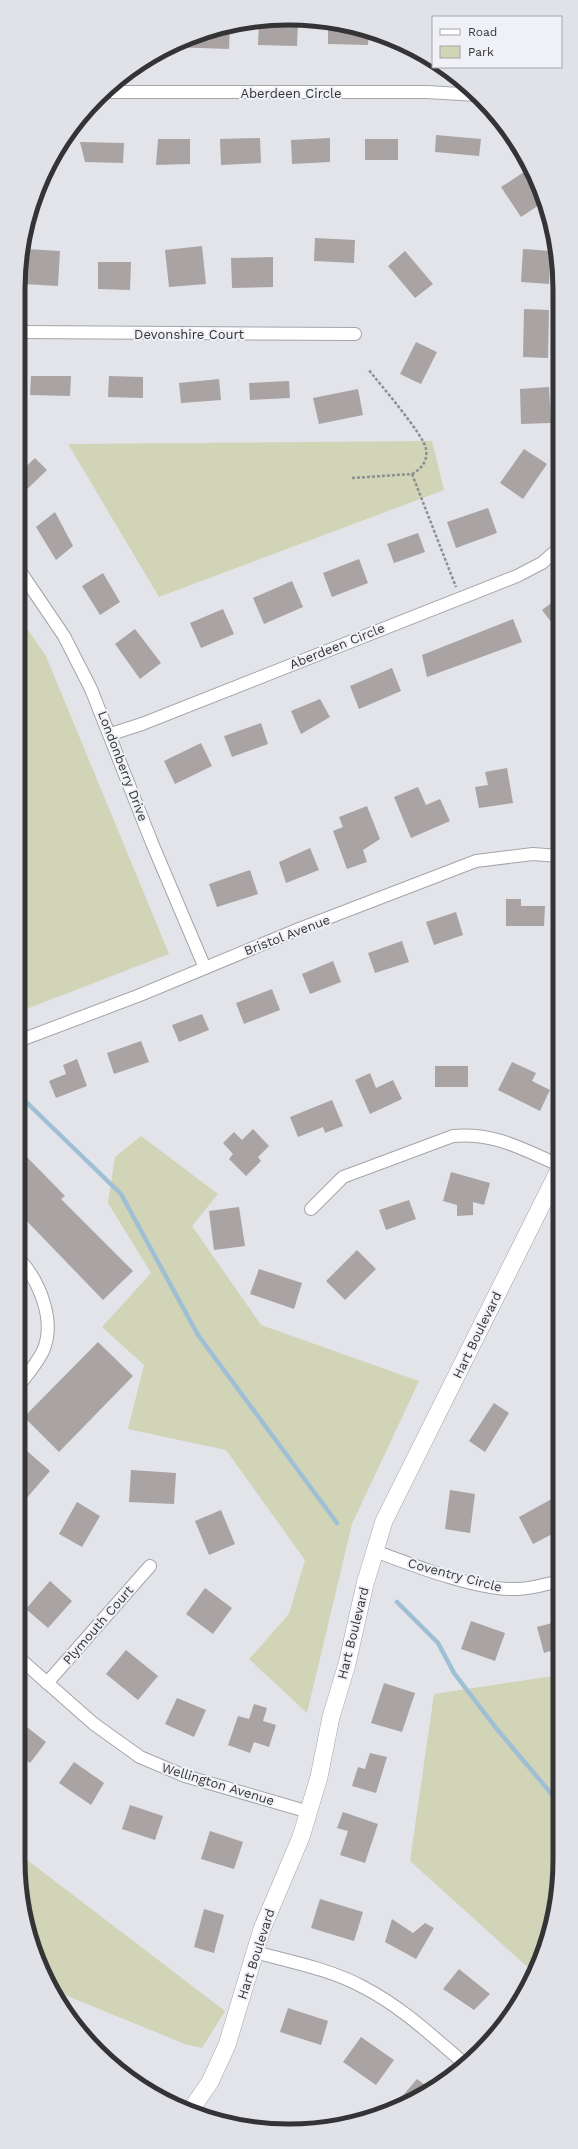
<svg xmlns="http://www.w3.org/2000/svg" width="578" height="2149" viewBox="0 0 578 2149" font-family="'Work Sans',sans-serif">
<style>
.green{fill:#d1d4b7}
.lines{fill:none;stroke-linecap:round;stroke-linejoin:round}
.stream{stroke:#9fbfd4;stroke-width:4.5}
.building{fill:#a9a3a3}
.street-casing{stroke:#a3a5a9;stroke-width:14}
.secondary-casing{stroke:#a3a5a9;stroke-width:18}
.path{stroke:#8e8f92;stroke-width:2.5;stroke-dasharray:3 2;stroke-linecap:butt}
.street{stroke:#fff;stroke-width:12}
.secondary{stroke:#fff;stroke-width:17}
.labels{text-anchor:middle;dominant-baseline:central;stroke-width:4;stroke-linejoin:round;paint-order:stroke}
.street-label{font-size:13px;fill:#343436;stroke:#eff1f6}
.rim{fill:none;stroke:#343436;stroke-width:5}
</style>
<rect width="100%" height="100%" fill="#e2e4e9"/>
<g class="green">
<polygon points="432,441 444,490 159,597 68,444"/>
<polygon points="22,621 46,656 169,954 21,1011"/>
<polygon points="141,1136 218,1194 192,1226 261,1325 419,1381 352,1524 307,1713 249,1659 289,1614 305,1560 226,1450 128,1429 144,1365 102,1327 151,1273 108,1203 115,1157"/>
<polygon points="560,1675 560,1860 555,1913 533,1972 410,1861 434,1694"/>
<polygon points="18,1853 225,2011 202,2048 185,2044 55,1991 39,1963 23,1913"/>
</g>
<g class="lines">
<g class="stream">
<polyline points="20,1096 121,1194 198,1335 337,1523"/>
<polyline points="397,1602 438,1643 454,1673 496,1728 560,1804"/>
</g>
</g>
<g class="building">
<polygon points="259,22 298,23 297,46 258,45"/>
<polygon points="328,22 342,23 369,32 368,45 328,44"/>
<polygon points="230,25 229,49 169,47 185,39"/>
<polygon points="436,135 481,139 479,156 435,152"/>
<polygon points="260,138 261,163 221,165 220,139"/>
<polygon points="330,138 330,162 292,164 291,140"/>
<polygon points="158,139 190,139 190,164 156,165"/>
<rect x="365" y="139" width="33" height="21"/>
<polygon points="80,142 124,143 123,163 85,162"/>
<polygon points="524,172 542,203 521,217 501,187"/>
<polygon points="315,238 355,240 354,263 314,261"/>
<polygon points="202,246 206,284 169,287 165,250"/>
<polygon points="26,249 60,251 58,286 24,284"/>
<polygon points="523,249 551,251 549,284 521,282"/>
<polygon points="405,251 433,284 415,298 388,266"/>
<polygon points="273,257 273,287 232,288 231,258"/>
<polygon points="98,262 131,262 130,290 98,289"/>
<polygon points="524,309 549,310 548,358 523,357"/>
<polygon points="416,342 437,352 421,384 400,374"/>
<polygon points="31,376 71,376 70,396 30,395"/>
<polygon points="109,376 143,377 143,398 108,397"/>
<polygon points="219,379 221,400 181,403 179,383"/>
<polygon points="289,381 290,398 250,400 249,383"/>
<polygon points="549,387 551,423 521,424 520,389"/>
<polygon points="358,389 363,415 319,424 313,398"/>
<polygon points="524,449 547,464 523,499 500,483"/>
<polygon points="35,458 47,470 22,494 22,470"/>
<polygon points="488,508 497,533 456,548 447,522"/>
<polygon points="55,512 73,546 56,560 36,527"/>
<polygon points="418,533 425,552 394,563 387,544"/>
<polygon points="359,559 368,583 332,597 323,573"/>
<polygon points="103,573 120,602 100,615 82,586"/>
<polygon points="292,581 303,607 264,624 253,598"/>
<polygon points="558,598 558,631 542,610"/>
<polygon points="223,609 234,634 201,648 190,623"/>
<polygon points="513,619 522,642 427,677 422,655"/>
<polygon points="135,629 161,663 140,679 115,644"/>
<polygon points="392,668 401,691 359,709 350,686"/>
<polygon points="320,699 330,717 301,734 291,711"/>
<polygon points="261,723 268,744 232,757 224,736"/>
<polygon points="201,743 212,766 175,784 164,761"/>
<polygon points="507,768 513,803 479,808 475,787 488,785 485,772"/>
<polygon points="418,787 426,805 440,799 450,821 411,838 394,797"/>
<polygon points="367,806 380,839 363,850 367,862 347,869 333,831 343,827 339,817"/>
<polygon points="310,848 319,870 286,883 279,862"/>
<polygon points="250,870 258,894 217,907 209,884"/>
<polygon points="506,899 521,899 521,906 545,906 544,926 506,926"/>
<polygon points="456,912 463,935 434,945 426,922"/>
<polygon points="402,941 409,962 375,973 368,953"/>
<polygon points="333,961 341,982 310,994 302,974"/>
<polygon points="272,989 280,1010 244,1024 236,1003"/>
<polygon points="202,1014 209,1030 179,1042 172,1025"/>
<polygon points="141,1041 149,1062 114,1074 107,1053"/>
<polygon points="77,1059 87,1086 56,1098 49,1081 66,1074 63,1065"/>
<polygon points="512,1062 536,1073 532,1081 550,1090 540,1111 498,1090"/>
<rect x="435" y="1066" width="33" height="21"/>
<polygon points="370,1073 376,1088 393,1080 402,1099 370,1114 355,1080"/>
<polygon points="332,1100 343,1126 325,1133 323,1127 298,1137 290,1117"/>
<polygon points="253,1129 269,1146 258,1157 261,1161 246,1176 229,1159 233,1154 223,1143 234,1132 242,1140"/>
<polygon points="20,1150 65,1196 61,1199 133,1271 103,1300 20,1214"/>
<polygon points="451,1172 490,1183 484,1205 473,1202 473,1215 457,1216 457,1205 443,1201"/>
<polygon points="409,1200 416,1219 386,1230 379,1210"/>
<polygon points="239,1207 245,1246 214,1250 209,1211"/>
<polygon points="357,1250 376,1269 345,1300 326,1281"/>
<polygon points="259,1269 302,1283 294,1309 250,1294"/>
<polygon points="98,1342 133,1376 59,1452 24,1417"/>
<polygon points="494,1403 509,1413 485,1452 469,1441"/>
<polygon points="19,1444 50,1471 19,1507"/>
<polygon points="131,1470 176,1473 174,1504 129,1502"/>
<polygon points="450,1490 475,1494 470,1533 445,1529"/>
<polygon points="559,1495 560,1530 533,1544 519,1517"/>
<polygon points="77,1502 100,1516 82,1547 59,1534"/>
<polygon points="221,1510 235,1544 209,1555 195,1521"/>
<polygon points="50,1581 72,1601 48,1628 26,1609"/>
<polygon points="205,1588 232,1608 213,1634 186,1614"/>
<polygon points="471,1621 505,1633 495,1661 461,1649"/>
<polygon points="560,1621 560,1648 544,1653 537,1627"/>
<polygon points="126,1650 158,1676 138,1700 106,1674"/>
<polygon points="384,1683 415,1693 402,1732 371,1723"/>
<polygon points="177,1698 206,1710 194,1737 165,1724"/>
<polygon points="254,1704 267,1708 263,1721 276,1725 269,1747 254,1742 250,1753 228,1745 238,1716 249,1719"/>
<polygon points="18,1720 46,1742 30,1763 18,1753"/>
<polygon points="370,1753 387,1757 376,1793 352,1786 358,1767 365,1769"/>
<polygon points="74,1762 104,1783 91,1805 59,1783"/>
<polygon points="130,1805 163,1816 155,1840 122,1829"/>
<polygon points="343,1812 378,1824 365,1863 340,1855 348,1831 337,1828"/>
<polygon points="210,1831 243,1842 234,1869 201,1859"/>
<polygon points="320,1899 363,1912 354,1941 311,1928"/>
<polygon points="204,1909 224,1915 214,1953 194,1947"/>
<polygon points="392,1919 413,1933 425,1923 434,1928 416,1959 385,1942"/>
<polygon points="459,1969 490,1994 474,2010 443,1989"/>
<polygon points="288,2008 328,2021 321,2045 280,2032"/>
<polygon points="361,2037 394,2060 376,2085 343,2062"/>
<polygon points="417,2079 429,2088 395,2107 394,2106"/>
</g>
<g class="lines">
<defs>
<g id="street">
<polyline points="104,92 427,92 477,95"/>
<polyline points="23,332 355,334"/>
<polyline points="22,574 64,636 91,689 152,843 205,968"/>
<polyline points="111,734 142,724 517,576 542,563 558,549"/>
<polyline points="21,1040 140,995 299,929 476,861 533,854 559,856"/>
<path d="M311,1209L343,1177L453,1136C494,1132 522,1149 559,1165"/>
<path d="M20,1384C28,1374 37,1363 43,1351C56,1322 40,1282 20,1260"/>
<path d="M375,1551C412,1565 479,1591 517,1589C532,1589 546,1584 560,1581"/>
<polyline points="19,1658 94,1724 140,1757 185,1776 309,1812"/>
<polyline points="47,1683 150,1566"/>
<path d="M255,1952C291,1962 330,1969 363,1987C402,2007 432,2036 465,2064"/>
</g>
<polyline id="secondary" points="190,2111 210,2082 227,2045 262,1929 301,1837 319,1777 331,1717 347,1664 365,1584 384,1521 559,1170"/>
</defs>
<use href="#street" class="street-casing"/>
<use href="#secondary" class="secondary-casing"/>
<g class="path">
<polyline points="412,474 456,587"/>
<path d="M352,478L412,474C422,469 428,460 426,449C424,435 379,383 368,369"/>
</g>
<use href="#street" class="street"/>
<use href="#secondary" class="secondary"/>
</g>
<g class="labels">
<g class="street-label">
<text x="291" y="93">Aberdeen Circle</text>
<text x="189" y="334">Devonshire Court</text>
<text transform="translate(337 646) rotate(-22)">Aberdeen Circle</text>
<text transform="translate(123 766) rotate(69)">Londonberry Drive</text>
<text transform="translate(287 935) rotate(-21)">Bristol Avenue</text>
<text transform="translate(477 1335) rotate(-64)">Hart Boulevard</text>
<text transform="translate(455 1575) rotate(15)">Coventry Circle</text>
<text transform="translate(98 1625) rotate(-49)">Plymouth Court</text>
<text transform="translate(353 1633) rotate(-76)">Hart Boulevard</text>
<text transform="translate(218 1784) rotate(17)">Wellington Avenue</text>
<text transform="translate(256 1954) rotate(-72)">Hart Boulevard</text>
</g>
</g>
<path d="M0 0H578V2149H0ZM289 25H289A264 264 0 0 1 553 289V1860A264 264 0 0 1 289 2124H289A264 264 0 0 1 25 1860V289A264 264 0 0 1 289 25Z" fill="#e0e2e7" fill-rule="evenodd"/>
<path class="rim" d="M289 25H289A264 264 0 0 1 553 289V1860A264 264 0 0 1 289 2124H289A264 264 0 0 1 25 1860V289A264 264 0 0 1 289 25Z"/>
<rect x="432" y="16" width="130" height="52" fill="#eff1f6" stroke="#a4a5a9"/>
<rect x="440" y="29" width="20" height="6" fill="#ffffff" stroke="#a4a5a9"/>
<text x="468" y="36" font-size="12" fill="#343436">Road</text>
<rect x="440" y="46" width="20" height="12" fill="#d1d4b7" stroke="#a4a5a9"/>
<text x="468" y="56" font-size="12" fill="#343436">Park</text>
</svg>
